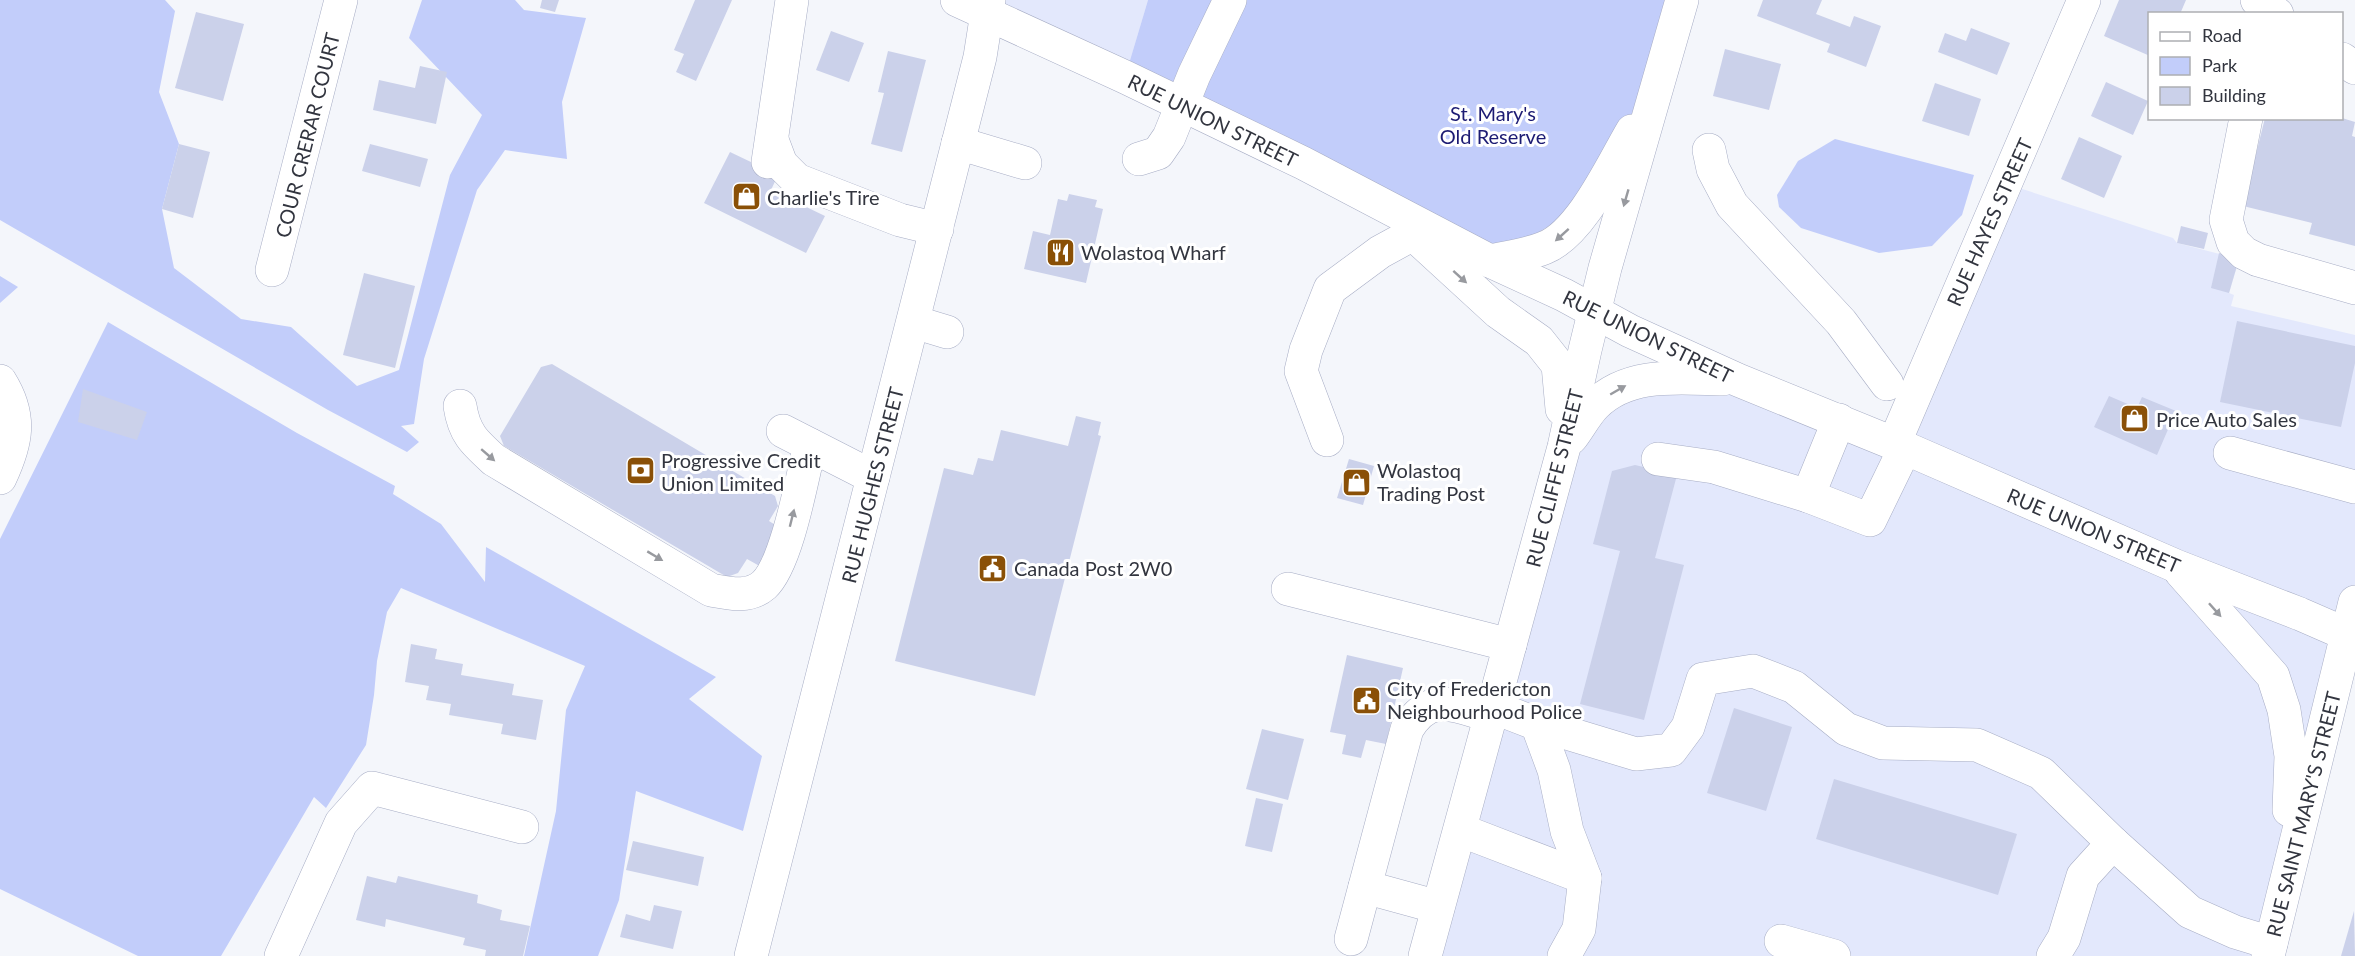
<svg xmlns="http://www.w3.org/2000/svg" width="2355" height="956" viewBox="0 0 2355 956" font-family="Lato,sans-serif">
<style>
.built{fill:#e3e8fc}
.green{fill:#c2cdfa}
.building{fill:#cbd1ea}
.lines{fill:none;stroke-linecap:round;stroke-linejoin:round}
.minor-casing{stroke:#a7adc5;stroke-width:34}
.major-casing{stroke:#a7adc5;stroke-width:34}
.minor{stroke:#fff;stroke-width:33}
.major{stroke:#fff;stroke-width:33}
.oneway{fill:#989a9f}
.labels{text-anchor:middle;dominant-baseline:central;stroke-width:6;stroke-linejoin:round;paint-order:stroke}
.park-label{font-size:20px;fill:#1c1b73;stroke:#fff}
.street-label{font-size:20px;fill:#32353f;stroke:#fff}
.poi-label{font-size:20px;fill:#32353f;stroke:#fff;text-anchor:start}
</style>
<rect width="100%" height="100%" fill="#f4f6fb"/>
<g class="built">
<polygon points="957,0 1148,0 1125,77"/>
<polygon points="2007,184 2173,238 2177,243 2239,259 2229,293 2234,295 2231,306 2355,335 2355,602 2268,956 1425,956 1564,447 1596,404 1738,380 1894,444"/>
</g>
<g class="green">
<polygon points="0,0 165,0 175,11 159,92 179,144 162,209 174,268 241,319 291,327 357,386 399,370 450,175 482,115 409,38 422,0 515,0 524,10 586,18 562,102 567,159 505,150 477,190 424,359 414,424 401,426 419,442 407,452 328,410 0,220"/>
<polygon points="1148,0 1682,0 1660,80 1593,200 1490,261 1125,77"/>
<polygon points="1835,139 1974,175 1962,215 1932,246 1879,253 1801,228 1779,207 1777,195 1798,161"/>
<polygon points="0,276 18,287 0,303"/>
<polygon points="108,322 297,433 395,486 393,494 441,524 485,582 486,547 716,677 689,699 762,756 743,831 636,791 619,900 598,956 524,956 556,811 566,710 585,666 401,588 387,612 377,661 374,695 366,745 326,808 314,797 221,956 138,956 0,889 0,539"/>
</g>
<g class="building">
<polygon points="542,0 559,0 555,12 540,8"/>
<polygon points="695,0 732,0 696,81 676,72 684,54 674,50"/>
<polygon points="1763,0 1822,0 1816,14 1850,27 1854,16 1881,26 1866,67 1827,52 1830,44 1757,16"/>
<polygon points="2119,0 2186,0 2180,14 2150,14 2150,56 2104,36"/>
<polygon points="196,12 244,24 223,101 175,88"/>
<polygon points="1971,28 2010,43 1997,75 1938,52 1945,33 1966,41"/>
<polygon points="831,31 864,43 849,82 816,70"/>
<polygon points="1725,49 1781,64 1769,110 1713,96"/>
<polygon points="888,51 926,60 902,152 871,144 884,93 878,92"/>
<polygon points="420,66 447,72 436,124 373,110 379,80 415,88"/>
<polygon points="2106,82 2148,101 2133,135 2091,116"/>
<polygon points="1935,83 1981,99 1969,136 1922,121"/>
<polygon points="2265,118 2342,118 2355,122 2352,136 2355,137 2355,246 2309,234 2312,223 2243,206"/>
<polygon points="2079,137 2122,156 2104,198 2061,179"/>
<polygon points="179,144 210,152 193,218 162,209"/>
<polygon points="370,144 428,159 420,187 362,171"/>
<polygon points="730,152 778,175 771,190 825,216 806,253 704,203"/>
<polygon points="1069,194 1097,200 1095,207 1103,209 1086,283 1024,269 1033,231 1050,235 1058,199 1067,201"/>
<polygon points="2181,226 2208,233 2204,249 2177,243"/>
<polygon points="2219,253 2239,259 2229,293 2211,288"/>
<polygon points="364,273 415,286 395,368 343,355"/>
<polygon points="2237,321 2355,346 2355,363 2341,427 2220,402"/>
<polygon points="552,364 775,496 778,506 769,521 788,533 765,569 747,559 738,573 727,577 504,446 500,436 541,367"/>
<polygon points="83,389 147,412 137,440 78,422"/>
<polygon points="2109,396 2137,408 2142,397 2176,411 2157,455 2094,427"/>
<polygon points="1076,416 1101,422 1098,435 1101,436 1035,696 895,661 944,468 973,475 978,458 993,461 1001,430 1068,446"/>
<polygon points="1349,459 1374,466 1363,505 1337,498"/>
<polygon points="1635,465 1677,475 1655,558 1684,565 1644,720 1580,704 1620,551 1593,544 1612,471"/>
<polygon points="411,644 437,649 435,659 463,664 461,675 514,684 512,695 543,700 536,740 501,734 503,724 449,715 451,704 426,700 429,686 405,682"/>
<polygon points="1347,655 1403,668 1386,744 1366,740 1361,758 1342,754 1346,735 1330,732"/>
<polygon points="1734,708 1792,727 1766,811 1707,793"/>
<polygon points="1262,729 1304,739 1288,800 1246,789"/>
<polygon points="1834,779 2017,834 1998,895 1816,839"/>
<polygon points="1256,798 1283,804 1272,852 1245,846"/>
<polygon points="633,841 704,857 698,886 626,870"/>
<polygon points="367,876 396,883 398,876 478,895 477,903 502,910 500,920 530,926 523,956 485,956 486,950 463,945 465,938 386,919 385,927 356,920"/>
<polygon points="654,905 682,911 673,949 620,937 626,914 650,921"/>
<polygon points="2354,911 2355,956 2341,956"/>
</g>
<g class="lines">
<defs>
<g id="minor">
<polyline points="2257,0 2277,14"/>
<polyline points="2342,59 2355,68"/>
<polyline points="2246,118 2226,220 2233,242 2244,253 2258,260 2355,288"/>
<polyline points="772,140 781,164 797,180 900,220 937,229"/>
<polyline points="958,143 1025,163"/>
<polyline points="1709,150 1713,169 1732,205 1841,322 1887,384"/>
<polyline points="1139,159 1158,153 1169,137 1194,75 1230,0"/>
<polyline points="768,162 792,0"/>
<polyline points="272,270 341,0"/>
<polyline points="914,322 947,332"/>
<path d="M0,381C22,416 17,442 0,478"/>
<path d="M460,406C464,433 474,442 494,460L711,590C728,593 748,599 764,585C787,564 802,478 810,445"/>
<polyline points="783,431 873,477"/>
<polyline points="1327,440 1301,371 1306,350 1330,289 1380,252 1413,234"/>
<polyline points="1894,444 2084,0"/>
<polyline points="2230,453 2355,487"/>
<polyline points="1658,459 1714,467 1808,496 1870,520 1905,448"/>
<polyline points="1808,496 1839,420"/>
<polyline points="1288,589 1510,645"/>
<polyline points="1493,707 1537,724 1636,754 1671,750 1688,727 1703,679 1753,671 1794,687 1846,729 1883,743 1977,745 2041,773 2113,843 2190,912 2235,932 2271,943"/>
<polyline points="1537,724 1554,770 1567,831 1585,878 1579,929 1564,956"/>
<polyline points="1460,830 1585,878"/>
<polyline points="1365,887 1438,907"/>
<path d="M1351,939L1407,729C1431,690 1455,706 1491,716"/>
<polyline points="1781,941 1834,956"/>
<polyline points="281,956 341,823 372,788 522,827"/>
<polyline points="751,956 980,57 989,0"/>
<polyline points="2053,956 2064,938 2083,876 2113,843"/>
</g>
<g id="major">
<polyline points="957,0 1125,77 1303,163 1490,261 1564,295 1630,331 1738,380 1905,448 2176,566 2300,614 2355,638"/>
<polyline points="1414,235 1498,312 1539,341 1558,365 1562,409"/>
<path d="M1490,261C1507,257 1527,255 1544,248C1581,234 1612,165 1632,131"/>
<path d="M1571,438C1579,428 1586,414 1595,405C1629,371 1680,378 1723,379"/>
<polyline points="2181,572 2273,676 2284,710 2291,756 2289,810"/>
<polyline points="1425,956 1564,447 1585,350 1605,268 1682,0"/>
<polyline points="2268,956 2355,602"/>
</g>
</defs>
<use href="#minor" class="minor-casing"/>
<use href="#major" class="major-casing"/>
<use href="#minor" class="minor"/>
<use href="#major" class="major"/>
</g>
<defs><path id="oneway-solid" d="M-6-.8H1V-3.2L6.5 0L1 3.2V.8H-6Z" transform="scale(1.5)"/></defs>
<g class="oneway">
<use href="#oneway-solid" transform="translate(1626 198) rotate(106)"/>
<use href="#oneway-solid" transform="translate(1562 235) rotate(138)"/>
<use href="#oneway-solid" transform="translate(1460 277) rotate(42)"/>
<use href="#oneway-solid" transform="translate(1618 390) rotate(-30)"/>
<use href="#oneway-solid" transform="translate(488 455) rotate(41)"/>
<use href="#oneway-solid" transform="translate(792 518) rotate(-76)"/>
<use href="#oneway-solid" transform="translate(655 556) rotate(31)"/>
<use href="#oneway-solid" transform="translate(2215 610) rotate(48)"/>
</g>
<defs>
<symbol id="shop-square" viewBox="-11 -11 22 22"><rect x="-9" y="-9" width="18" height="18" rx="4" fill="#8a5007" stroke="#fff"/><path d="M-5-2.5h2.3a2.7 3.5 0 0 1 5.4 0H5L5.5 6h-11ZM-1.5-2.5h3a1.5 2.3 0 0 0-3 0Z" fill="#fff"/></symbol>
<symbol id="restaurant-square" viewBox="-11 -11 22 22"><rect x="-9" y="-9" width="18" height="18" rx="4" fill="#8a5007" stroke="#fff"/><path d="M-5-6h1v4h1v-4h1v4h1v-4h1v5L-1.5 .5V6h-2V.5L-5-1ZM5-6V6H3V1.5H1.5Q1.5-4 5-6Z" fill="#fff"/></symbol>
<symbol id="bank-square" viewBox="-11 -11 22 22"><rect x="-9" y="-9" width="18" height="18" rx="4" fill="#8a5007" stroke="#fff"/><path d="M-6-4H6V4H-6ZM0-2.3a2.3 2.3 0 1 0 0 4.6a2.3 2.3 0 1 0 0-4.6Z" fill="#fff"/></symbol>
<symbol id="civic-square" viewBox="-11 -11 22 22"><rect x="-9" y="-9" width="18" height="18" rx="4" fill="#8a5007" stroke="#fff"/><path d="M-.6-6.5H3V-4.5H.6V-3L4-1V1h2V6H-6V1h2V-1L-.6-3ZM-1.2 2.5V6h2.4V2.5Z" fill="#fff"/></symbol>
</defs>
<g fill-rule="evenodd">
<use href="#shop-square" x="730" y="180" width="33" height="33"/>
<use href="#restaurant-square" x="1044" y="236" width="33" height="33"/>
<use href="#shop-square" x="2118" y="402" width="33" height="33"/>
<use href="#bank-square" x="624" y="454" width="33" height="33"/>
<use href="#shop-square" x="1340" y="466" width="33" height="33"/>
<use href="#civic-square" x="976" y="552" width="33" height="33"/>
<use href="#civic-square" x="1350" y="684" width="33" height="33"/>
</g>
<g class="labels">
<g class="park-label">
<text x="1493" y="113">St. Mary's<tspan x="1493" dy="23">Old Reserve</tspan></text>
</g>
<g class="street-label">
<text transform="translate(1213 120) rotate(26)">RUE UNION STREET</text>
<text transform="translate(307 135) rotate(-76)">COUR CRERAR COURT</text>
<text transform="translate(1989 222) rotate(-66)">RUE HAYES STREET</text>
<text transform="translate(1648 336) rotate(26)">RUE UNION STREET</text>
<text transform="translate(1554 478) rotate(-76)">RUE CLIFFE STREET</text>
<text transform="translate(872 485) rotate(-76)">RUE HUGHES STREET</text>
<text transform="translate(2094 530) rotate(23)">RUE UNION STREET</text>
<text transform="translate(2303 814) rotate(-76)">RUE SAINT MARY'S STREET</text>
</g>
<g class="poi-label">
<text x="767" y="197">Charlie's Tire</text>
<text x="1081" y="252">Wolastoq Wharf</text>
<text x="2156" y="419">Price Auto Sales</text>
<text x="661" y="460">Progressive Credit<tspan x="661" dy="23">Union Limited</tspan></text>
<text x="1377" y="470">Wolastoq<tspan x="1377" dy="23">Trading Post</tspan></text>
<text x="1014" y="568">Canada Post 2W0</text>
<text x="1387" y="688">City of Fredericton<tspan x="1387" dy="23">Neighbourhood Police</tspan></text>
</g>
</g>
<rect x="2148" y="12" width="195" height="108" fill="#ffffff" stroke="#adaeb2" stroke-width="1.5"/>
<rect x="2160" y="32" width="30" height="9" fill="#ffffff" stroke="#adaeb2" stroke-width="1.5"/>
<text x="2202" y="42" font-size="18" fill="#32353f">Road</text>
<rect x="2160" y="57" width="30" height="18" fill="#c2cdfa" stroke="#adaeb2" stroke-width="1.5"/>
<text x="2202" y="72" font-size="18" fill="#32353f">Park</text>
<rect x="2160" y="87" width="30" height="18" fill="#cbd1ea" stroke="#adaeb2" stroke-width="1.5"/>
<text x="2202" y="102" font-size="18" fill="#32353f">Building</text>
</svg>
